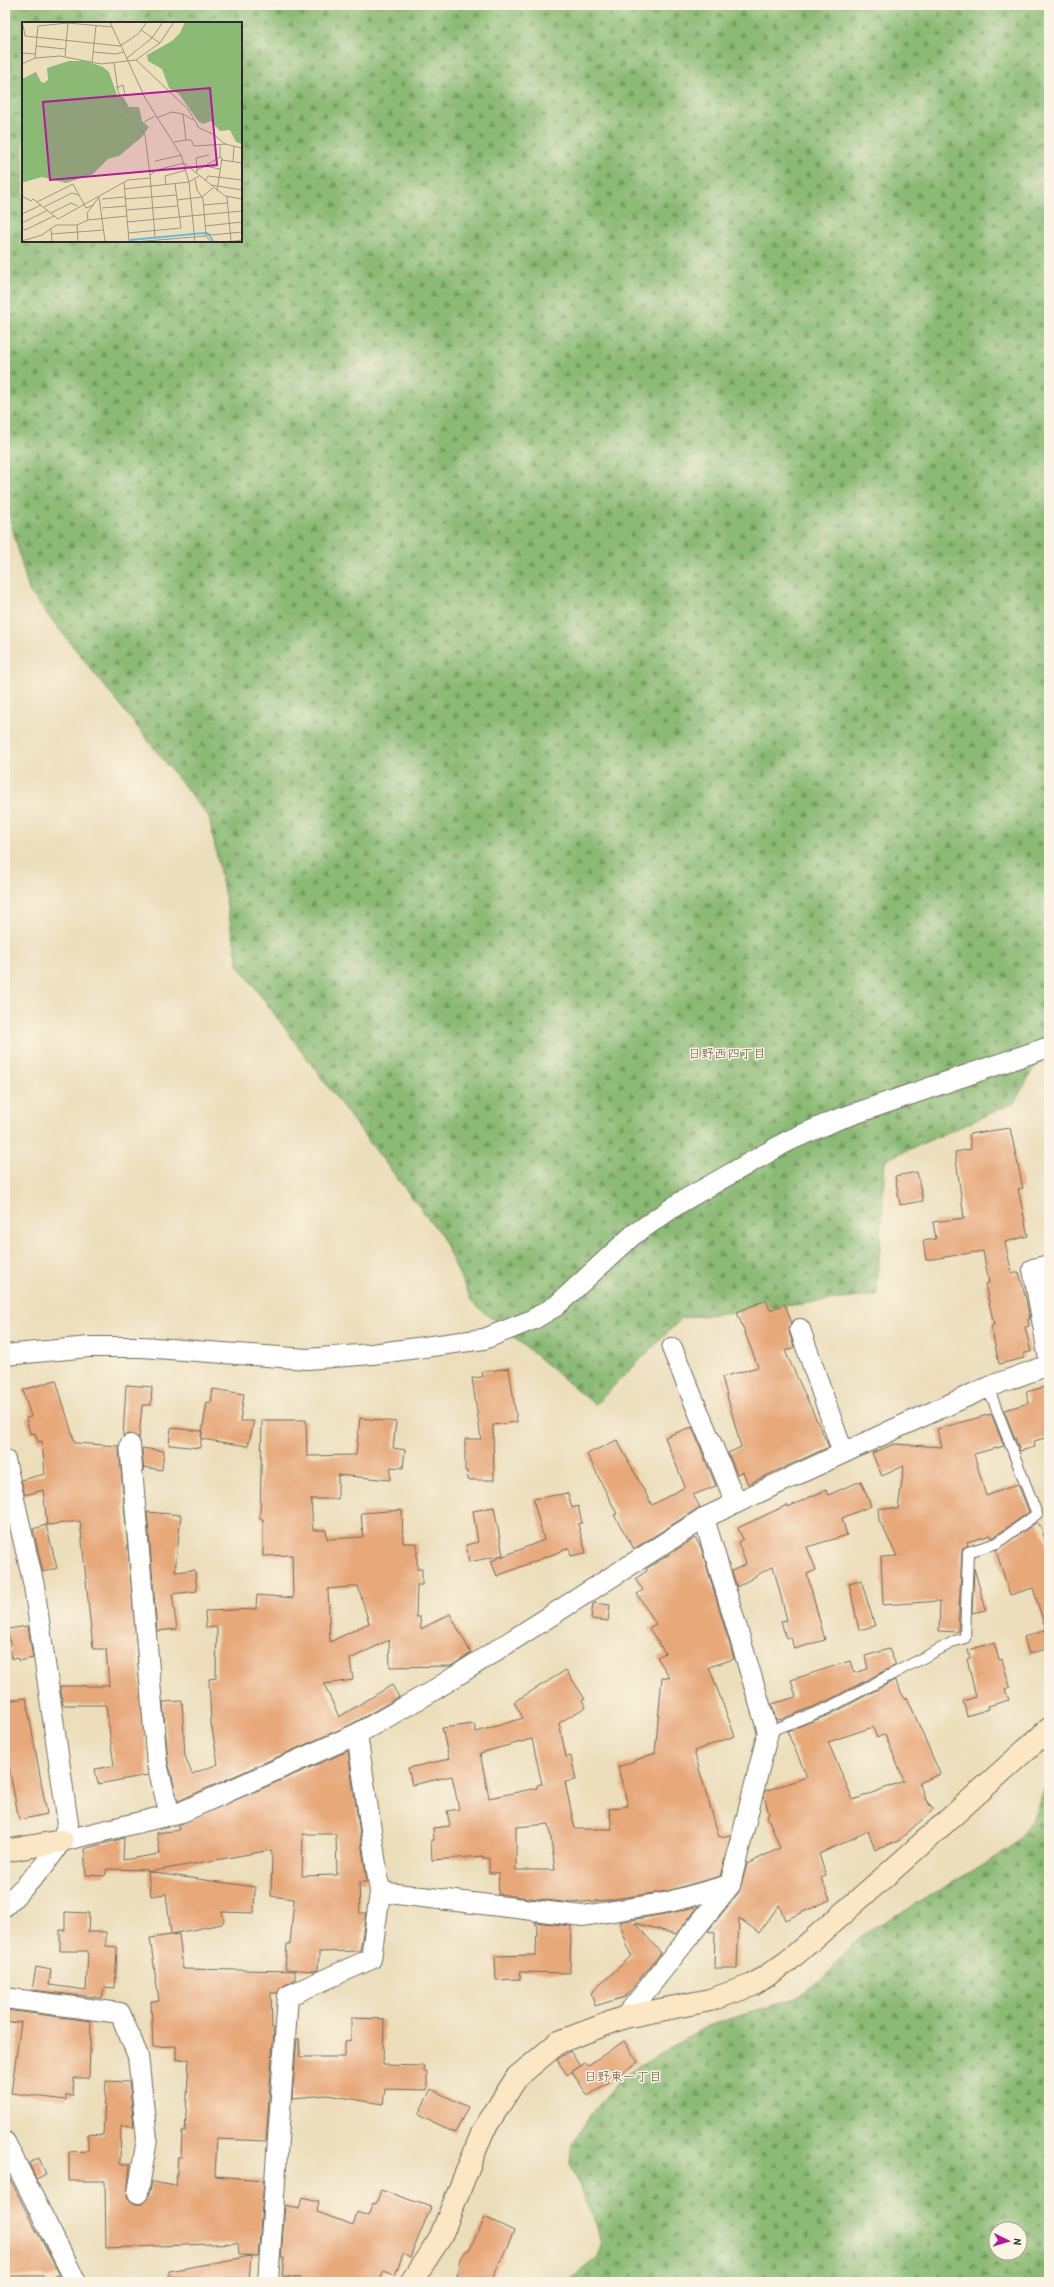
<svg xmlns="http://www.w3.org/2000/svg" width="1054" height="2287" viewBox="0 0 1054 2287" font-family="'Patrick Hand','Klee One',sans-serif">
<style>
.forest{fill:url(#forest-firs);stroke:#5a7250;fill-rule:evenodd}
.building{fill:#e7a87a;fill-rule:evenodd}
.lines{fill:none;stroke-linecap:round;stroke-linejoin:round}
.lane-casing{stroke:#6f6a5d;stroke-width:12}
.street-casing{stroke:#6f6a5d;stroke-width:22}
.secondary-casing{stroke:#6f6a5d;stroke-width:24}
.lane{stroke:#fff;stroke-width:10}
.street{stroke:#fff;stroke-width:20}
.secondary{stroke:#fbe7c3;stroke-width:22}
.labels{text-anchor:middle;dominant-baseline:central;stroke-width:3;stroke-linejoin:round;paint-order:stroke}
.neighbourhood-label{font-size:13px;fill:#6d5747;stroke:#fcf5e5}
.inset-river{fill:none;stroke:#64bae0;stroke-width:2}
.inset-road{fill:none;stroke:#9f9681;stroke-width:1}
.view{fill:#b5179e;fill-opacity:0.15;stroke:#b5179e;stroke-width:2}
.inset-edge{fill:none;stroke:#2b2b2b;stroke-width:2}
</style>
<defs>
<pattern id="forest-firs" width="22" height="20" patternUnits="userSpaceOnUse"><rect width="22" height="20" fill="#8aba74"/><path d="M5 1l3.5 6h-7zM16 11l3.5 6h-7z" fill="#71975f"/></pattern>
</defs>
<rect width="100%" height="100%" fill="#fcf5e5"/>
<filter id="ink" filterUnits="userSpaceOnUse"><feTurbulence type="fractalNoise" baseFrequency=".025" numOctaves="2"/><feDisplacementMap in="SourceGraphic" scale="8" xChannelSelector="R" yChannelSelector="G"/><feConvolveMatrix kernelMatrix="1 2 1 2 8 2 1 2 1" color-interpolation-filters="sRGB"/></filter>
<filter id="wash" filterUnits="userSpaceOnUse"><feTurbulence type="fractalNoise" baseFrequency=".012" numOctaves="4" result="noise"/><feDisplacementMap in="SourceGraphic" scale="16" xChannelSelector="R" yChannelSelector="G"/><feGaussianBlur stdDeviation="0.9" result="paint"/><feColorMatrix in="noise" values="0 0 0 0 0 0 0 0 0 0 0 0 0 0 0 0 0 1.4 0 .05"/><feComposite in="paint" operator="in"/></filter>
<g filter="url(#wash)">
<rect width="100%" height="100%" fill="#ecdebb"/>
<g class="forest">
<path d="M5,5H1049V1042L1014,1103L885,1160L877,1295L682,1318L595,1405L472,1302L441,1235L354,1122L239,966L209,817L29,591L5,500ZM23,23H241V241H23Z"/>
<path d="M1049,1777V2282H566L596,2259L601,2245L597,2227L570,2163L572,2144L591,2114L623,2076L705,2027L796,1998L824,1977L859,1937L1010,1849L1032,1822ZM996,2229H1020V2253H996Z"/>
</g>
<g id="blocks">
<g class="building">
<polygon points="1010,1128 1023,1188 1018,1189 1028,1236 1005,1242 1012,1274 1019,1272 1026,1299 1030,1319 1028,1319 1029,1326 1025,1327 1031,1352 1024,1353 1024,1358 999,1364 991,1326 994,1325 985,1284 989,1283 983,1251 926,1260 923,1241 936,1239 933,1222 964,1218 955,1152 971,1149 969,1134"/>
<polygon points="917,1172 923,1201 900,1205 895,1176"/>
<polygon points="766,1300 770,1310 785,1304 791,1321 789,1332 794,1347 785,1351 829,1447 748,1484 743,1472 737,1474 728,1453 741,1447 722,1377 758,1367 737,1312"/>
<polygon points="509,1368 517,1422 493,1425 494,1480 468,1480 467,1471 465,1471 465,1439 481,1439 472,1378 483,1377 482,1372"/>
<polygon points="56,1380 75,1443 119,1446 148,1775 98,1784 95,1769 114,1766 106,1705 63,1705 60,1686 109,1686 106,1649 93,1649 80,1521 47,1525 43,1490 25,1495 21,1480 45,1474 42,1441 38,1442 35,1433 30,1434 26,1418 31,1417 23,1390"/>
<polygon points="126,1385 152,1387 151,1405 142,1405 139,1438 129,1434 123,1436"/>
<polygon points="1049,1386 1049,1437 1034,1441 1035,1447 1020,1451 1004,1410 1029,1403 1026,1392"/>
<polygon points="213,1389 244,1394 240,1421 254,1421 248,1446 201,1439 207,1402 211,1403"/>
<polygon points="991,1414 1004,1446 974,1454 986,1496 1018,1484 1029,1512 994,1537 992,1538 991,1535 967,1542 968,1545 963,1548 962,1552 958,1632 939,1631 940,1601 883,1605 881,1557 897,1556 879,1520 878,1508 898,1509 904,1466 882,1476 872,1453 894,1444 942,1447 937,1429"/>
<path d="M360,1418L396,1422L393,1448L405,1450L403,1468L391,1467L390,1480L338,1475V1499H311L313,1530H326L327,1539L363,1537L361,1513L402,1510L403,1543H417V1569H422V1585H417L416,1617H420L421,1629L450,1614L471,1653L451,1666L390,1667L389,1640L350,1659L353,1680L324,1684L339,1717L392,1685L399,1697L352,1724L178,1801L168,1762L163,1702L182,1701L185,1756L192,1774L218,1764L211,1723L209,1679L216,1678L217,1627L206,1628L205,1611L256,1609L257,1595L293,1598L292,1555L263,1556V1519H260L262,1420H306L307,1456L356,1455ZM358,1586L369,1623L330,1642L328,1589Z"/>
<polygon points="692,1427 716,1486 693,1495 700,1507 634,1549 614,1515 617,1514 587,1454 617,1440 652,1505 685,1487 665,1437"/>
<polygon points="171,1428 202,1431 200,1448 169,1445"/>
<polygon points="142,1448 164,1451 162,1470 144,1467 144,1471"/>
<polygon points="861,1481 871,1506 842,1518 847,1535 807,1547 816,1570 807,1574 825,1640 794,1649 791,1637 786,1638 781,1621 787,1620 773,1566 737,1587 732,1571 746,1564 738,1542 743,1539 738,1528 787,1505 788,1507 826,1490 828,1495"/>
<polygon points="568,1493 572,1508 578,1506 582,1523 578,1524 586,1553 571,1556 569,1548 497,1576 491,1561 544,1540 533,1499"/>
<polygon points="494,1507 503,1555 469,1562 466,1545 478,1542 473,1511"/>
<polygon points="147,1512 181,1515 175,1572 195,1570 197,1591 172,1594 177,1629 157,1631"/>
<polygon points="1037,1522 1039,1526 1041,1526 1049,1553 1049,1627 1045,1627 1033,1588 1010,1595 996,1550"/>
<polygon points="46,1525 57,1568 43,1572 33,1529"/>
<path d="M695,1538L701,1547L734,1659L709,1667L735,1736L694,1751L719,1837L731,1835L720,1876L667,1891L607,1900L571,1903L498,1894L499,1873H489V1858H483V1856L432,1860L431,1840H434L433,1828L450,1826L447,1811L459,1809L452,1776L412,1785L408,1768L449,1759L442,1728L474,1724L476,1732L523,1718L514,1702L566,1670L585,1699L582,1700L586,1707L559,1723L566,1757L571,1756L576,1780L565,1782L575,1829H612L609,1809L628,1806L618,1767L655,1753L662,1677L670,1678L657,1657L665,1653L649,1628L656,1624L637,1594L643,1590L635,1579L647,1571L646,1569ZM532,1739L542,1784L537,1785V1788L489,1798L480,1753ZM549,1824L555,1870H516V1827Z"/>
<polygon points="974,1568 986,1610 972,1613"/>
<polygon points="861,1580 875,1626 859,1630 849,1583"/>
<polygon points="593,1603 610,1605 608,1621 591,1619"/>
<polygon points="28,1626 33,1658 18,1661 18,1658 12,1659 8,1629"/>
<polygon points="1049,1629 1049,1648 1029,1654 1024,1637"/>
<polygon points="994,1643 999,1660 1002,1659 1010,1687 1005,1689 1009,1700 988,1706 989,1709 967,1716 963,1701 976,1697 967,1659 970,1658 968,1650"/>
<polygon points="889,1649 896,1665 825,1702 782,1719 776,1720 772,1704 796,1697 791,1680 850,1661 854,1673 868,1669 865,1656"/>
<path d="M895,1680L905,1699L907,1697L940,1774L919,1783L927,1802L934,1809L898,1841L875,1850L868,1831L819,1854L826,1876L821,1878L830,1900L785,1920L779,1905L759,1933L739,1918L737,1968H714L715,1933L708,1931L739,1892L747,1864L780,1848L767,1815L769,1814L764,1796L765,1791L807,1777L787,1731L831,1714ZM873,1727L877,1738L885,1734L904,1781L853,1800L828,1742Z"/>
<polygon points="26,1698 47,1814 19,1820 5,1746 5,1701"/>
<path d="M348,1751L367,1882H359L360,1913H366L360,1951L319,1952L318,1970L315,1971L285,1969L287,1944H290L294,1899L271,1896L272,1850L148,1872V1870L107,1869L105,1876L86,1875L84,1849L124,1838L123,1860L160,1854L157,1833L179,1830L178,1825ZM303,1834H336L337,1875L302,1876Z"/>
<polygon points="148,1872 255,1887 254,1913 222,1912 224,1920 222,1924 171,1934 166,1894 151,1896"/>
<polygon points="699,1906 676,1934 635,1923 661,1953 625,1997 595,2006 591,1993 631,1956 619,1922 671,1913"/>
<polygon points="65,1912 89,1913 88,1932 106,1932 106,1946 117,1947 115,1988 104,1987 102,1998 32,1990 36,1967 51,1970 49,1985 86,1990 88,1951 60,1951 60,1930 65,1930"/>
<polygon points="535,1922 571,1926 570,1973 520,1972 520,1979 496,1980 495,1956 536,1955 537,1925 535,1925"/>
<polygon points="179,1934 183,1969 295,1971 295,1980 283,1986 277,1993 271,1993 272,2028 274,2028 266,2141 217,2139 215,2176 264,2180 258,2256 239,2255 238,2243 106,2248 105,2181 69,2181 69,2152 88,2151 88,2134 103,2135 106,2081 129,2082 134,2127 121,2126 120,2164 130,2164 127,2197 136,2204 142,2204 149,2195 152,2182 176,2186 178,2157 181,2157 182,2132 185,2132 189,2059 176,2060 176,2046 153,2047 151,2001 159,2001 150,1938"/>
<polygon points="5,2010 91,2021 89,2078 74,2078 73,2095 66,2095 66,2100 11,2093 21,2022 5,2023"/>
<polygon points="351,2018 384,2019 383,2065 424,2066 424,2072 427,2072 427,2090 385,2089 383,2104 328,2095 292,2098 297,2039 299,2038 300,2057 345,2057 345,2041 351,2040"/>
<polygon points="624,2041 638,2062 588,2096 572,2072 585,2062 587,2066"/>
<polygon points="570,2051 580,2066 567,2075 557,2060"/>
<polygon points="431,2089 468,2107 455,2133 418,2115"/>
<polygon points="39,2158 46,2174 36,2179 29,2163"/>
<polygon points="5,2169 30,2219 60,2275 46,2278 45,2276 5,2276"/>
<polygon points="381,2190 431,2207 410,2258 403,2254 395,2275 384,2271 379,2282 300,2282 301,2278 282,2276 284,2258 281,2258 285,2205 299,2209 302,2197 319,2201 317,2212 353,2225 357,2212 368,2216 373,2203 376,2204"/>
<polygon points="485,2217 514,2231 491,2282 456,2282 460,2258 466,2251 470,2249"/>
<polygon points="251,2256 249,2282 215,2282 216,2280 169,2276 169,2271"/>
</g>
</g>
</g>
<g filter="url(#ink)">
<use href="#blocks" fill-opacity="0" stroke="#6f6a5d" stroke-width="1"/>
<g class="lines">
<defs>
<polyline id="lane" points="768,1732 828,1708 955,1641 965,1638 968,1552 997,1543 1037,1514 988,1387"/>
<g id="street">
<polyline points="1049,1265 1033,1269 1049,1359"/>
<polyline points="800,1329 843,1453"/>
<polyline points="672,1348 736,1503"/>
<polyline points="5,1355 89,1347 142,1347 307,1359 372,1354 484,1339 532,1320 556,1306 633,1235 681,1202 788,1141 836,1120 1049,1047"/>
<polyline points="130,1445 157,1764 170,1815"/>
<path d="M5,1460L34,1586L68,1824C56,1858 30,1881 5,1906"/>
<polyline points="62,1841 182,1812 357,1734 431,1692 704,1518 899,1427 988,1387 1049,1365"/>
<polyline points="380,1892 583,1916 669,1902 730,1885"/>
<polyline points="5,1998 120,2013 138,2056 147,2139 138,2193"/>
<polyline points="625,2017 730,1885 768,1732 704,1518"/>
<polyline points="5,2142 76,2282"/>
<polyline points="268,2282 288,1996 371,1959 380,1892 357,1734"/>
</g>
<g id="secondary">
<polyline points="5,1851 62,1841"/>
<polyline points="411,2282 440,2238 483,2131 517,2077 559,2042 625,2017 710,2000 753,1985 787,1962 898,1865 1049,1729"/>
</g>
</defs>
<use href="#lane" class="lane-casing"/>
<use href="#street" class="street-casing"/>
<use href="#secondary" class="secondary-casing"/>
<use href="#lane" class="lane"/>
<use href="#street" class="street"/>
<use href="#secondary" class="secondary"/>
</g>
</g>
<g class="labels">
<g class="neighbourhood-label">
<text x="727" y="1053">日野西四丁目</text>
<text x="623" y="2076">日野東一丁目</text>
</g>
</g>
<g transform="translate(22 22)">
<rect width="220" height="220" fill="#ecdebb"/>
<path d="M163,0H220V122L214,120L208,108L198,109L189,99L181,102L176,99L157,72L147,66L140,47L126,39L125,33L150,19L158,11ZM47,39H64L81,45L87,50L95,73L102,76L107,85H117L120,99L127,105L120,115L97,134L86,137L71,152L44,161L20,155L2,160L0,162V57L14,50L19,60L22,61L26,58L25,46Z" fill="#8aba74"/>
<path class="inset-river" d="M108,218L182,211L187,213L191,219"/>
<path class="inset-road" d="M88,0L123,76L159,133L167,160L173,220M1,3L3,14L98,24L116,12L125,0M119,8L138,21M14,24L43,27M71,30L94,32L101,30M0,31L13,32M43,34L46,1M13,36L16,4L46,1L90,5M104,37L130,16L141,0M114,38L138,21L152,0M70,40L74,4M92,41L96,69L106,92L123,113L128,153M0,42L13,36L38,34L79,42L114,38L166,87L177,106L191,112L203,122L220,126M94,66L101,63L103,73L121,72M161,92L164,118M134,96L150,90L161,92L171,98M122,100L133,94M152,120L164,118H169L172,124L204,122M200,138L220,141M133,139L160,133M211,139L212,124M183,144L198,135M175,148L174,136L187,133M174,151L175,148L183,144L198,147M173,157L175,168L181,177L184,214L189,220M183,159L186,154L220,158M102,160L107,220M144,163L143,154L164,148M189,163L220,168M102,167L167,160L177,154M195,169L200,136L198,135V123M0,174L9,179L11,177L36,197L106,158L128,156M205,175L209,219M80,177L103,175M103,177L154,173M155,178L180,175L191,166M15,180L51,162L64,186L72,183M181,183L205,181M22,185L50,171L57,173M80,186L104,184M104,188L156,184M29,191L49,181L56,184M0,192L19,183M66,198L65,191L77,175M105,200L220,189M0,201L26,188M55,203L56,220M183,204L220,200M0,205L3,208L32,194M29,207L30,220M184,210L189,213L220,210M106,211L159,206L153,162M29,212L82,208M133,215L128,153L135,148L162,141L203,174L220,177M0,219L20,213L34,203H55L66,198L105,194M77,220L83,219L77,175M112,220L184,214M204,220L220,218"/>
<path class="view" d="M188,66L195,143L28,158L21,80Z"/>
<rect width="220" height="220" class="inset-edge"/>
</g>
<rect width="1054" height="2287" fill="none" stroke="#fcf5e5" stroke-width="20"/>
<g transform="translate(1008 2241) rotate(95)"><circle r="19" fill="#fcf5e5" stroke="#a8a49b"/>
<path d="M0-3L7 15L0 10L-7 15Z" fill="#b5179e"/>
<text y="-6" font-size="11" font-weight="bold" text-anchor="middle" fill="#2b2b2b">N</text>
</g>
</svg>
